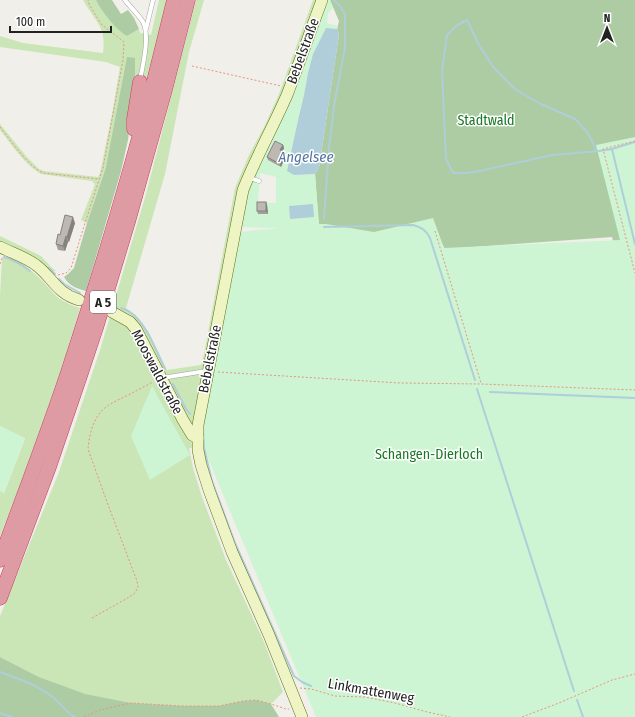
<svg xmlns="http://www.w3.org/2000/svg" width="635" height="717" viewBox="0 0 635 717" font-family="'Fira Sans Condensed',sans-serif">
<style>
.grass{fill:#cae5b6}
.forest{fill:#adcca3}
.park{fill:#cdf5d3;fill-rule:evenodd}
.water{fill:#afceda}
.lines{fill:none;stroke-linecap:round;stroke-linejoin:round}
.stream{stroke:#afceda;stroke-width:2}
.lane-casing{stroke:#a3a3a3;stroke-width:5}
.secondary-casing{stroke:#617111;stroke-width:12}
.highway-casing{stroke:#ca3c64;stroke-width:15}
.path{stroke:#ec9180;stroke-width:1;stroke-dasharray:2 2;stroke-linecap:butt}
.lane{stroke:#fff;stroke-width:4}
.secondary{stroke:#eff4c5;stroke-width:11}
.highway{stroke:#df9ba3;stroke-width:14}
.wall{fill:#a39e9a}
.shaded-wall{fill:#85817d}
.building{fill:#beb8b3;stroke:#85817d}
.labels{text-anchor:middle;dominant-baseline:central;stroke-width:3;stroke-linejoin:round;paint-order:stroke}
.shield{fill:#fff;stroke:#646464;stroke-width:1}
.shield-label{font-size:13px;font-weight:bold;fill:#222}
.street-label{font-size:14px;fill:#222;stroke:#fff}
.park-label{font-size:14px;fill:#187826;stroke:#fff}
.water-label{font-size:15px;font-style:italic;fill:#5476a1;stroke:#fff}
</style>
<rect width="100%" height="100%" fill="#f1efea"/>
<g class="grass">
<path d="M83,0H96C101,11 117,31 127,36L139,29L140,33L151,35L159,0H167L147,80H135L87,223L81,220L95,184L92,181L41,174C25,165 12,145 0,130V124L26,156L39,169L44,171L98,177L100,173L112,114L120,67L106,62L0,47V36L23,43L103,53C107,27 94,20 83,0Z"/>
<polygon points="196,0 204,0 189,52 165,174 126,308 135,315 148,331 167,370 201,365 204,354 235,188 249,155 265,125 279,94 313,0 326,0 245,193 203,449 189,448 193,468 202,497 226,560 264,642 283,692 271,704 256,700 243,701 219,706 182,706 131,703 85,695 39,677 0,657 0,616 59,472 100,350 146,194"/>
<polygon points="0,236 41,256 51,267 56,271 48,271 29,254 0,241"/>
<path d="M3,256C23,261 33,271 47,286C51,290 55,296 60,299C66,303 73,306 80,308L59,378L28,466L0,536V491L4,493L25,439L0,426V296L2,259Z"/>
</g>
<g class="forest">
<path d="M96,0H112L121,14L128,10L134,18L139,29L127,36C117,31 101,11 96,0Z"/>
<polygon points="330,0 635,0 635,324 612,237 445,249 433,228 393,236 319,228 315,174 319,168 339,34 337,29 339,21"/>
<path d="M127,57L135,58V80L128,140L121,171L86,291C76,288 69,286 64,277L68,274L74,268L87,223L106,167Z"/>
<polygon points="0,657 39,677 85,694 131,703 182,706 219,706 243,701 256,700 271,704 279,717 0,717"/>
</g>
<g class="park">
<path d="M326,0H330L333,8L328,13L327,23L338,26L337,29L326,28L313,54L308,73L304,95L298,119L287,170L294,175L315,174L319,224H326L374,232L433,218L444,248L620,240L596,145L635,137V717H316L199,437L239,232L279,228L238,227L245,193ZM260,173L276,177V203L258,202Z"/>
<polygon points="152,386 190,455 150,480 131,436"/>
<polygon points="0,426 25,438 4,493 0,491"/>
</g>
<g class="water">
<polygon points="326,28 337,29 339,34 319,168 315,174 294,175 287,171 298,120 304,95 308,73 313,54"/>
<polygon points="313,204 314,217 290,219 289,206"/>
</g>
<g class="lines">
<g class="stream">
<polyline points="635,142 612,149 635,244"/>
<polyline points="596,151 593,143 587,132 575,119 541,104 516,90 494,68 479,45 467,20 456,26 447,35 442,71 446,159 453,173 467,173 480,171 552,155 599,151 612,149"/>
<polyline points="324,219 329,148 334,106 345,48 345,15 340,6 334,0"/>
<path d="M324,227L413,225C421,227 426,230 430,238L475,380"/>
<path d="M4,257C14,260 21,264 30,271"/>
<polyline points="49,268 55,274"/>
<polyline points="59,279 64,284 80,293"/>
<path d="M121,308C124,309 127,310 130,312C146,322 157,353 165,369"/>
<polyline points="173,384 186,409 190,414"/>
<polyline points="477,389 574,691"/>
<polyline points="490,392 635,398"/>
<polyline points="203,428 204,448 212,481 235,543 294,676 302,682 311,686"/>
<path d="M0,672C19,679 38,685 54,698C61,704 67,713 75,717"/>
<polyline points="577,700 583,717"/>
<polyline points="0,713 12,717"/>
</g>
<defs>
<g id="lane">
<path d="M125,0C131,8 138,14 143,22C150,35 143,65 140,80"/>
<polyline points="146,29 153,0"/>
<polyline points="250,178 259,181"/>
<polyline points="162,378 206,371"/>
</g>
<g id="secondary">
<path d="M0,247C12,253 25,257 36,265C53,278 56,293 79,300"/>
<polyline points="112,312 130,322 136,329 183,420 192,435 198,438"/>
<path d="M302,717L269,635L232,552L209,490L201,465L198,450V425L243,190C256,157 273,127 287,95C299,64 310,32 322,0"/>
</g>
<g id="highway">
<polyline points="134,129 134,119 140,82"/>
<path d="M0,560C23,497 47,435 68,372C99,277 128,182 153,85C160,57 167,28 174,0"/>
<polyline points="0,598 49,467 80,376 96,328 128,222 165,90 188,0"/>
</g>
</defs>
<use href="#lane" class="lane-casing"/>
<use href="#secondary" class="secondary-casing"/>
<use href="#highway" class="highway-casing"/>
<g class="path">
<polyline points="192,66 281,86"/>
<path d="M0,127C11,141 28,166 43,173L99,179"/>
<polyline points="635,141 603,149 635,273"/>
<polyline points="435,231 481,383"/>
<polyline points="0,264 2,258"/>
<polyline points="58,275 66,273 71,268 85,223 103,168 123,60 124,42 101,24 89,4 88,0"/>
<polyline points="218,372 400,383 481,384 635,390"/>
<path d="M92,618L126,599L135,593L138,587L137,581L107,502L88,449C89,438 92,423 99,414C105,406 114,402 122,398C133,393 143,387 153,382"/>
<polyline points="300,688 311,689 335,696 365,697 395,703 427,712 450,717"/>
<polyline points="84,717 100,710 131,703 182,706 219,706 243,701 256,700 271,704 286,709 289,709"/>
<polyline points="522,717 559,703 612,680 635,674"/>
</g>
<use href="#lane" class="lane"/>
<use href="#secondary" class="secondary"/>
<use href="#highway" class="highway"/>
</g>
<g class="wall">
<polygon points="283,145 284,148 282,151 285,152 286,155 281,167 268,160 267,157"/>
<polygon points="266,202 267,205 268,214 258,214 257,211"/>
<polygon points="75,223 69,242 68,242 65,251 58,250 56,244 60,235"/>
</g>
<g class="shaded-wall">
<polygon points="283,145 284,148 282,153 280,150"/>
<polygon points="285,152 286,155 281,167 280,164"/>
<polygon points="266,202 267,205 268,214 266,211"/>
<polygon points="73,217 75,223 69,242 67,237"/>
<polygon points="66,236 68,242 65,251 63,246"/>
</g>
<g class="building">
<polygon points="275,141 283,145 280,150 285,152 280,164 267,157"/>
<rect x="257" y="202" width="9" height="9"/>
<polygon points="65,215 73,217 67,237 66,236 63,246 56,244 58,234 60,235"/>
</g>
<g class="labels">
<rect class="shield" x="90" y="291" width="26" height="22" rx="3"/>
<g class="shield-label">
<text x="103" y="302">A 5</text>
</g>
<g class="street-label">
<text transform="translate(303 51) rotate(-70)">Bebelstraße</text>
<text transform="translate(210 359) rotate(-79)">Bebelstraße</text>
<text transform="translate(157 372) rotate(62)">Mooswaldstraße</text>
<text transform="translate(371 691) rotate(10)">Linkmattenweg</text>
</g>
<g class="park-label">
<text x="486" y="120">Stadtwald</text>
<text x="429" y="454">Schangen-Dierloch</text>
</g>
<g class="water-label">
<text x="306" y="157">Angelsee</text>
</g>
</g>
<g transform="translate(607 28)" stroke="#ffffff" stroke-width="3" paint-order="stroke">
<path d="M0-3L7 15L0 10L-7 15Z" fill="#222222"/>
<text y="-6" font-size="11" font-weight="bold" text-anchor="middle" fill="#222222">N</text>
</g>
<path d="M10 26v6h101v-6" fill="none" stroke="#222222" stroke-width="2"/>
<text x="16" y="26" font-size="12" fill="#222222" stroke="#ffffff" stroke-width="3" paint-order="stroke">100 m</text>
</svg>
